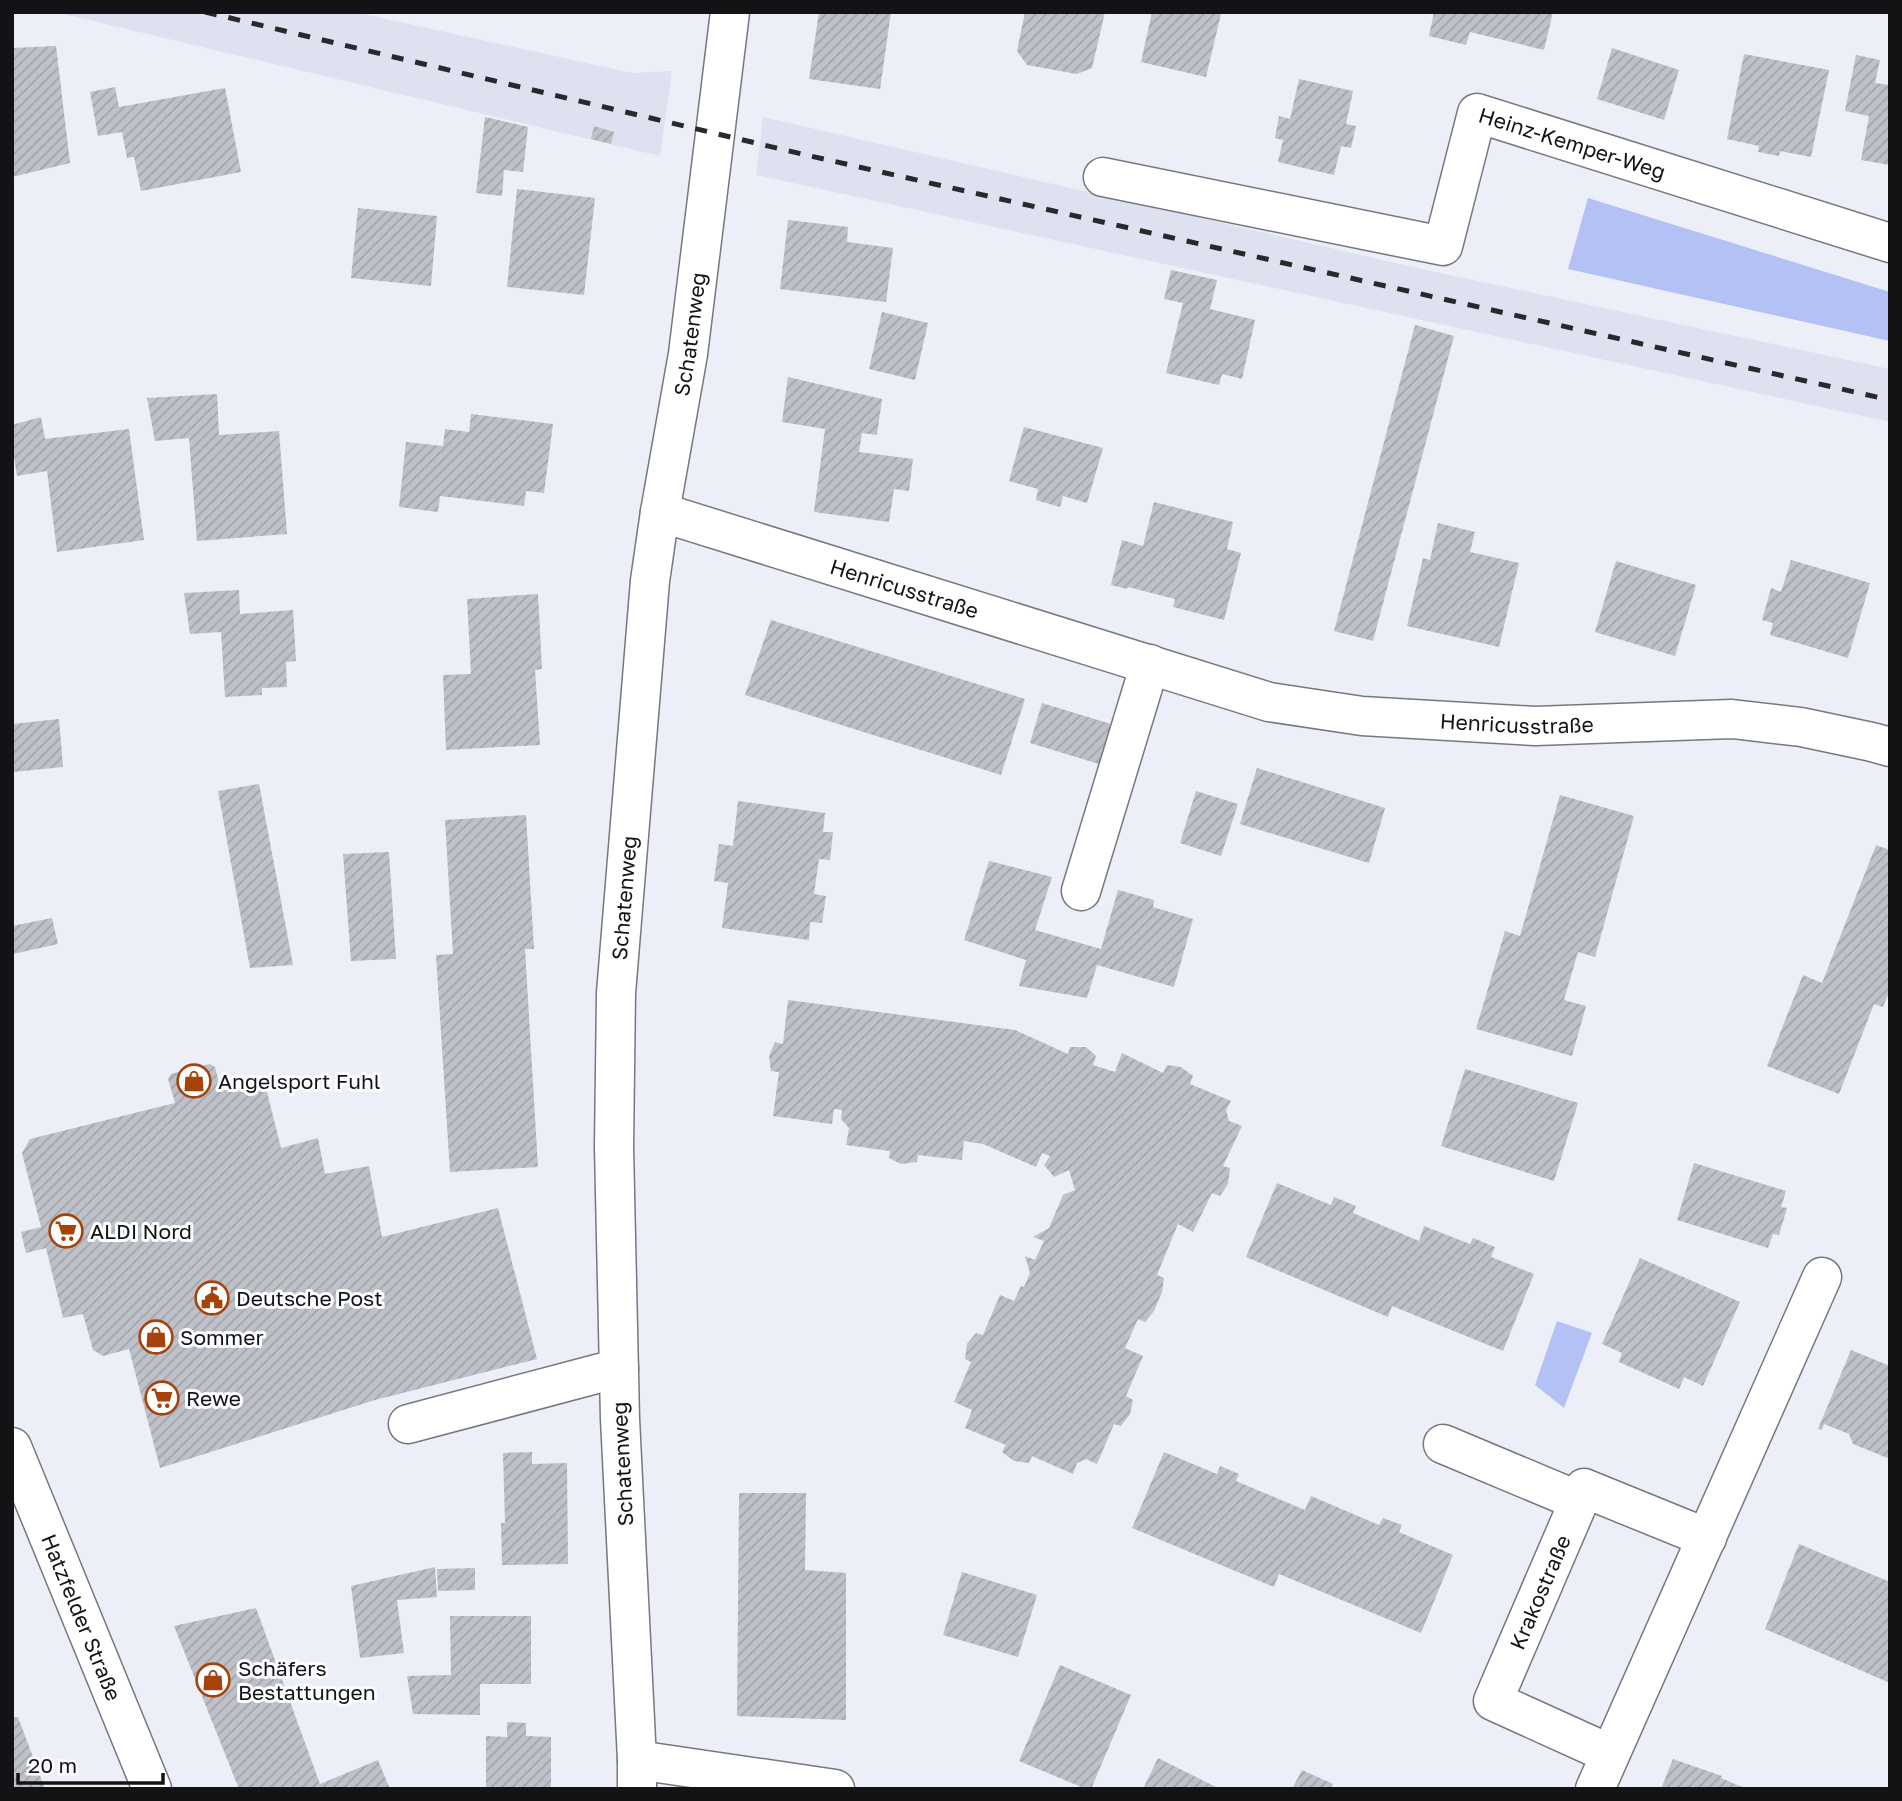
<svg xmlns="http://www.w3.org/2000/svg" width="1902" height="1801" viewBox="0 0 1902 1801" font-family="'Golos Text',sans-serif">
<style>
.built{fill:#dde1f0}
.green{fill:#b4c1f4}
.building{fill:url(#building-hatch)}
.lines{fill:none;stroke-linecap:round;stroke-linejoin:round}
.minor-casing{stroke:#76787f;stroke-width:41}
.minor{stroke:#fff;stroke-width:38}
.rail{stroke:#29292d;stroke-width:5;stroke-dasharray:12 12;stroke-linecap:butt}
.labels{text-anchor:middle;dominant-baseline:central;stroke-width:6;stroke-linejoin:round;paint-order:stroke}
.street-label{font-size:21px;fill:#131316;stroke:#fcfdff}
.poi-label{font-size:21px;fill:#131316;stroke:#fcfdff;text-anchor:start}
</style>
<defs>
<pattern id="building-hatch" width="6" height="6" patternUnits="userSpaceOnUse" patternTransform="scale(1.75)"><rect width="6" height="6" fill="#bfc1c9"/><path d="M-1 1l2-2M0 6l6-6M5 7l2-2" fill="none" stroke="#a3a5ac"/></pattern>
</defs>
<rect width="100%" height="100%" fill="#edeff8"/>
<g class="built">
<polygon points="55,12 355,12 632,73 672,71 660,156"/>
<polygon points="763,117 1426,270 1890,369 1890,422 756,175"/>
</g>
<g class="green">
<polygon points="1588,198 1890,292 1890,341 1568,269"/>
<polygon points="1557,1321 1592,1333 1564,1408 1535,1385"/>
</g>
<g class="building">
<polygon points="819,12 891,12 880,89 809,79"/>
<polygon points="1025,12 1105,12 1092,68 1077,74 1027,65 1017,51"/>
<polygon points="1152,12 1211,12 1221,14 1206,77 1141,62"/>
<polygon points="1434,12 1553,12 1544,50 1470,32 1466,45 1429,36"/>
<polygon points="56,46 70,163 12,177 12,48"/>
<polygon points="1612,48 1679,70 1664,120 1597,99"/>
<polygon points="1744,54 1829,70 1811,157 1780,151 1779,156 1758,152 1759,146 1727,139"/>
<polygon points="1856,55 1880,60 1875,83 1890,85 1890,165 1861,160 1869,116 1845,111"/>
<polygon points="1299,79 1353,91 1346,124 1356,126 1351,148 1341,146 1334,175 1278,162 1283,140 1275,138 1279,116 1290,119"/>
<polygon points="115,87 119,107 225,88 241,172 141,191 134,157 127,158 122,132 98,136 90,92"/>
<polygon points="485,117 528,127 523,172 504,170 502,196 476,193"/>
<polygon points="594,126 614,132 611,144 591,139"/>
<polygon points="517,189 595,198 584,295 507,287"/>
<polygon points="358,208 437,216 431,286 351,278"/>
<polygon points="788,220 848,227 847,242 893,248 886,302 780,289"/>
<polygon points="1171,270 1217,280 1210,309 1255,320 1242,379 1222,374 1219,385 1166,373 1183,303 1164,299"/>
<polygon points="882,312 928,323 915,380 869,369"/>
<polygon points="1415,325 1454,336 1373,641 1334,631"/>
<polygon points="788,377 882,399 877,435 862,433 859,452 913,459 909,491 894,489 889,522 814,512 825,429 782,422"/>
<polygon points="217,394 219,435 279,431 287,534 197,541 189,438 155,441 147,398"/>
<polygon points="471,414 553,424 544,493 526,491 524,506 440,496 438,512 399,507 406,442 443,446 445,429 469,432"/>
<polygon points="41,417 45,439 129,429 144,540 57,552 47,471 17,476 12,443 12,425"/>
<polygon points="1024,427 1103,448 1087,503 1063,496 1060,507 1036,500 1038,489 1009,481"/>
<polygon points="1154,502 1233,522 1227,549 1241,553 1224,620 1173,607 1175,599 1128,587 1127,589 1111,585 1122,540 1143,546"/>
<polygon points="1438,523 1475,532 1470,552 1519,563 1499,647 1407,626 1423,558 1430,560"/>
<polygon points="1791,560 1870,583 1848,658 1770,635 1773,623 1762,620 1771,588 1781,592"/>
<polygon points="1616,561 1696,585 1675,656 1595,632"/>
<polygon points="239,590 240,614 293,610 296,661 286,662 287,687 262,688 262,695 225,697 221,632 190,634 184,593"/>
<polygon points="538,594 542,669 535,670 540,745 446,750 443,675 471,674 467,599"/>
<polygon points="771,620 1025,699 1001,775 745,695"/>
<polygon points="1042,703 1124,728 1112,768 1030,743"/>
<polygon points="59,719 63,767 13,772 12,724"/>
<polygon points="1257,768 1385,808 1369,863 1240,824"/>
<polygon points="259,784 293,965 250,968 218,791"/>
<polygon points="1196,791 1238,804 1221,856 1180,843"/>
<polygon points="1560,795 1634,816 1595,957 1578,952 1564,1000 1586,1006 1572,1056 1476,1029 1505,931 1520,936"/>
<polygon points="738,801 825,813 823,832 833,832 830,860 819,859 814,894 826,896 822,923 810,922 809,940 722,928 728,883 714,881 719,844 733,846"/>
<polygon points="526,815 534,949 525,949 538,1167 450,1172 436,955 453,954 445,820"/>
<polygon points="1876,845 1890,850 1890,990 1883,1007 1874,1004 1839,1094 1767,1066 1803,975 1822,983"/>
<polygon points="389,852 396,959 351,961 343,854"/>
<polygon points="989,861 1052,877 1035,930 1101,949 1118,890 1154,900 1153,907 1193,919 1174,987 1097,965 1087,998 1019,986 1026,960 964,940"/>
<polygon points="52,918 58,944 13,954 12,926"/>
<polygon points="788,1000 1015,1030 1068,1054 1070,1047 1086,1047 1096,1056 1093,1065 1115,1072 1122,1053 1163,1073 1167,1065 1181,1067 1193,1076 1190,1084 1231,1101 1226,1110 1229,1121 1242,1126 1223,1166 1230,1168 1228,1184 1220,1196 1212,1193 1193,1232 1178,1224 1157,1275 1164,1278 1162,1292 1154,1311 1145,1322 1138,1319 1125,1348 1143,1356 1126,1396 1133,1400 1130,1414 1121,1426 1114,1424 1097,1464 1086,1459 1077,1463 1073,1474 1032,1456 1029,1463 1014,1461 1002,1452 1006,1445 965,1428 972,1410 954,1402 971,1362 965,1359 967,1344 976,1333 983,1335 1000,1295 1014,1301 1021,1286 1024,1287 1030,1273 1025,1256 1035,1260 1044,1241 1033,1237 1049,1228 1063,1195 1075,1190 1069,1170 1054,1177 1044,1165 1050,1156 1042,1153 1036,1167 983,1144 964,1141 962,1160 918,1155 917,1162 901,1164 889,1158 890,1151 846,1145 849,1128 841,1119 842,1110 834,1109 832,1124 773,1116 779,1072 771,1071 769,1056 775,1042 783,1044"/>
<polygon points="210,1064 215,1067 221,1091 264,1080 281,1148 318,1138 325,1174 369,1166 382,1237 498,1208 537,1359 375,1400 160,1468 129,1349 103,1356 93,1350 83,1314 63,1318 46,1248 26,1253 21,1232 41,1227 22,1153 30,1139 175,1103 168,1079 171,1074"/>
<polygon points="1465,1069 1578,1103 1554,1181 1441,1146"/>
<polygon points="1694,1163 1786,1191 1781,1207 1787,1208 1779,1235 1773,1234 1768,1248 1677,1220"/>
<polygon points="1277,1183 1331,1205 1334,1197 1356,1206 1353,1213 1419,1241 1424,1226 1470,1244 1473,1238 1495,1247 1491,1257 1534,1274 1503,1351 1392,1306 1388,1317 1246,1257"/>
<polygon points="1640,1258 1740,1302 1703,1386 1684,1377 1679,1389 1619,1362 1622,1353 1602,1344"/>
<polygon points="1851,1350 1890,1366 1890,1459 1853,1444 1849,1434 1824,1424 1822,1430 1818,1429"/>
<polygon points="532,1452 532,1464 567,1463 568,1564 502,1565 501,1523 505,1523 503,1453"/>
<polygon points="1164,1452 1217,1474 1220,1466 1239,1474 1236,1481 1305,1510 1311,1496 1379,1525 1383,1518 1402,1525 1399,1532 1453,1555 1421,1633 1279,1574 1274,1587 1132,1528"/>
<polygon points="739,1493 806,1493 805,1570 846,1573 846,1720 737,1716"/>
<polygon points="1799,1544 1890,1582 1890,1683 1765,1629"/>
<polygon points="435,1567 437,1597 397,1600 404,1653 360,1658 351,1586"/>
<polygon points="475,1568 475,1590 438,1591 437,1569"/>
<polygon points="962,1572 1037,1595 1018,1657 943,1635"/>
<polygon points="256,1608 320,1784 378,1760 390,1789 239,1789 174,1626"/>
<polygon points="450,1616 531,1616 531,1684 480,1684 480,1715 413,1714 407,1676 451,1675"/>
<polygon points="1060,1665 1131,1695 1091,1789 1086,1789 1019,1761"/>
<polygon points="18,1717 45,1789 12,1789 12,1718"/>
<polygon points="507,1722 526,1723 526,1736 551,1737 551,1789 486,1789 486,1736 507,1737"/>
<polygon points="1158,1758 1220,1789 1143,1789"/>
<polygon points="1673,1759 1722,1776 1721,1778 1747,1789 1661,1789"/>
<polygon points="1302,1770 1333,1784 1330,1789 1292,1789"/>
</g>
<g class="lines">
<defs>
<g id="minor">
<path id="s1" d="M1103,177L1443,246L1477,113L1890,243"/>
<path id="s2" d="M660,512L1269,702L1362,716L1535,726L1732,719L1801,727L1872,742L1890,747"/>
<polyline points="1081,891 1150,664"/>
<polyline points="408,1424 619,1368"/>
<polyline points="1443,1444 1579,1501"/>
<path id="s3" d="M12,1447L152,1789"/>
<path id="s4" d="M1610,1754L1493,1701L1579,1501L1584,1488L1707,1538"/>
<polyline points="637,1760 835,1789"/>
<path id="s5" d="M637,1789V1760L620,1419L614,1147L616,993L650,581L660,512L688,354L730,12"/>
<polyline points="1595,1789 1822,1277"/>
</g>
</defs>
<use href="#minor" class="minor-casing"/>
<use href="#minor" class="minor"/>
<polyline class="rail" points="205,12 806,155 1890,400"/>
</g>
<defs>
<symbol id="shop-ring" viewBox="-11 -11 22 22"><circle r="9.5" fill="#fcfdff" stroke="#a6430a" stroke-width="1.5"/><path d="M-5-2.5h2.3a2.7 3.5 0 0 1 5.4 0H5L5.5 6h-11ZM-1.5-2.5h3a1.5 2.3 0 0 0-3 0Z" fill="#a6430a"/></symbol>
<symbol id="supermarket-ring" viewBox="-11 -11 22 22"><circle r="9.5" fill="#fcfdff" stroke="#a6430a" stroke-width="1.5"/><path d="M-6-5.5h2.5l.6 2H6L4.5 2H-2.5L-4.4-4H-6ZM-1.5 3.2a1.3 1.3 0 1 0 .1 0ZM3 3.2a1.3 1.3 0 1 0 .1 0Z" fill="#a6430a"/></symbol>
<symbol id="civic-ring" viewBox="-11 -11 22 22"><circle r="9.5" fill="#fcfdff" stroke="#a6430a" stroke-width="1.5"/><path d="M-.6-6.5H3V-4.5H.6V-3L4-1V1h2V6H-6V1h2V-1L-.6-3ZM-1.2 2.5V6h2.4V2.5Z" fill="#a6430a"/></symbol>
</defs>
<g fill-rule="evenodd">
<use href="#shop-ring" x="175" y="1062" width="38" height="38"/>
<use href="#supermarket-ring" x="47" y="1212" width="38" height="38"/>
<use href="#civic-ring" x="193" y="1279" width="38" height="38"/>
<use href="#shop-ring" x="137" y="1318" width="38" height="38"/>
<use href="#supermarket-ring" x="143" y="1379" width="38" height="38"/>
<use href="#shop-ring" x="194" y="1661" width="38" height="38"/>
</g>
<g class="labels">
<g class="street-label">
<text stroke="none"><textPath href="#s1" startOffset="584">Heinz-Kemper-Weg</textPath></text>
<text stroke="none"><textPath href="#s5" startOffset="1460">Schatenweg</textPath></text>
<text stroke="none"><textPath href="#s2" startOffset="256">Henricusstraße</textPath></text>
<text stroke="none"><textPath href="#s2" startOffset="887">Henricusstraße</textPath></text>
<text stroke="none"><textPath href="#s5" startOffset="892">Schatenweg</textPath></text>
<text transform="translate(622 1464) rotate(-93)">Schatenweg</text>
<text stroke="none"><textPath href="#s4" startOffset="247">Krakostraße</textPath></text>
<text stroke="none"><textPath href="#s3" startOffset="184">Hatzfelder Straße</textPath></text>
</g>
<g class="poi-label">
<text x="218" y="1081">Angelsport Fuhl</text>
<text x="90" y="1231">ALDI Nord</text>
<text x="236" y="1298">Deutsche Post</text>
<text x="180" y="1337">Sommer</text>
<text x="186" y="1398">Rewe</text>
<text x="238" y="1668">Schäfers<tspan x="238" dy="24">Bestattungen</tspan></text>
</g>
</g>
<rect width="1902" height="1801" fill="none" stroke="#131316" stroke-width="28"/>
<path d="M18 1773v10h145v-10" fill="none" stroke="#131316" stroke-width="3.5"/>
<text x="28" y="1773" font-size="21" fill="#131316" stroke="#fcfdff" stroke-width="5" paint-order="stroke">20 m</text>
</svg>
